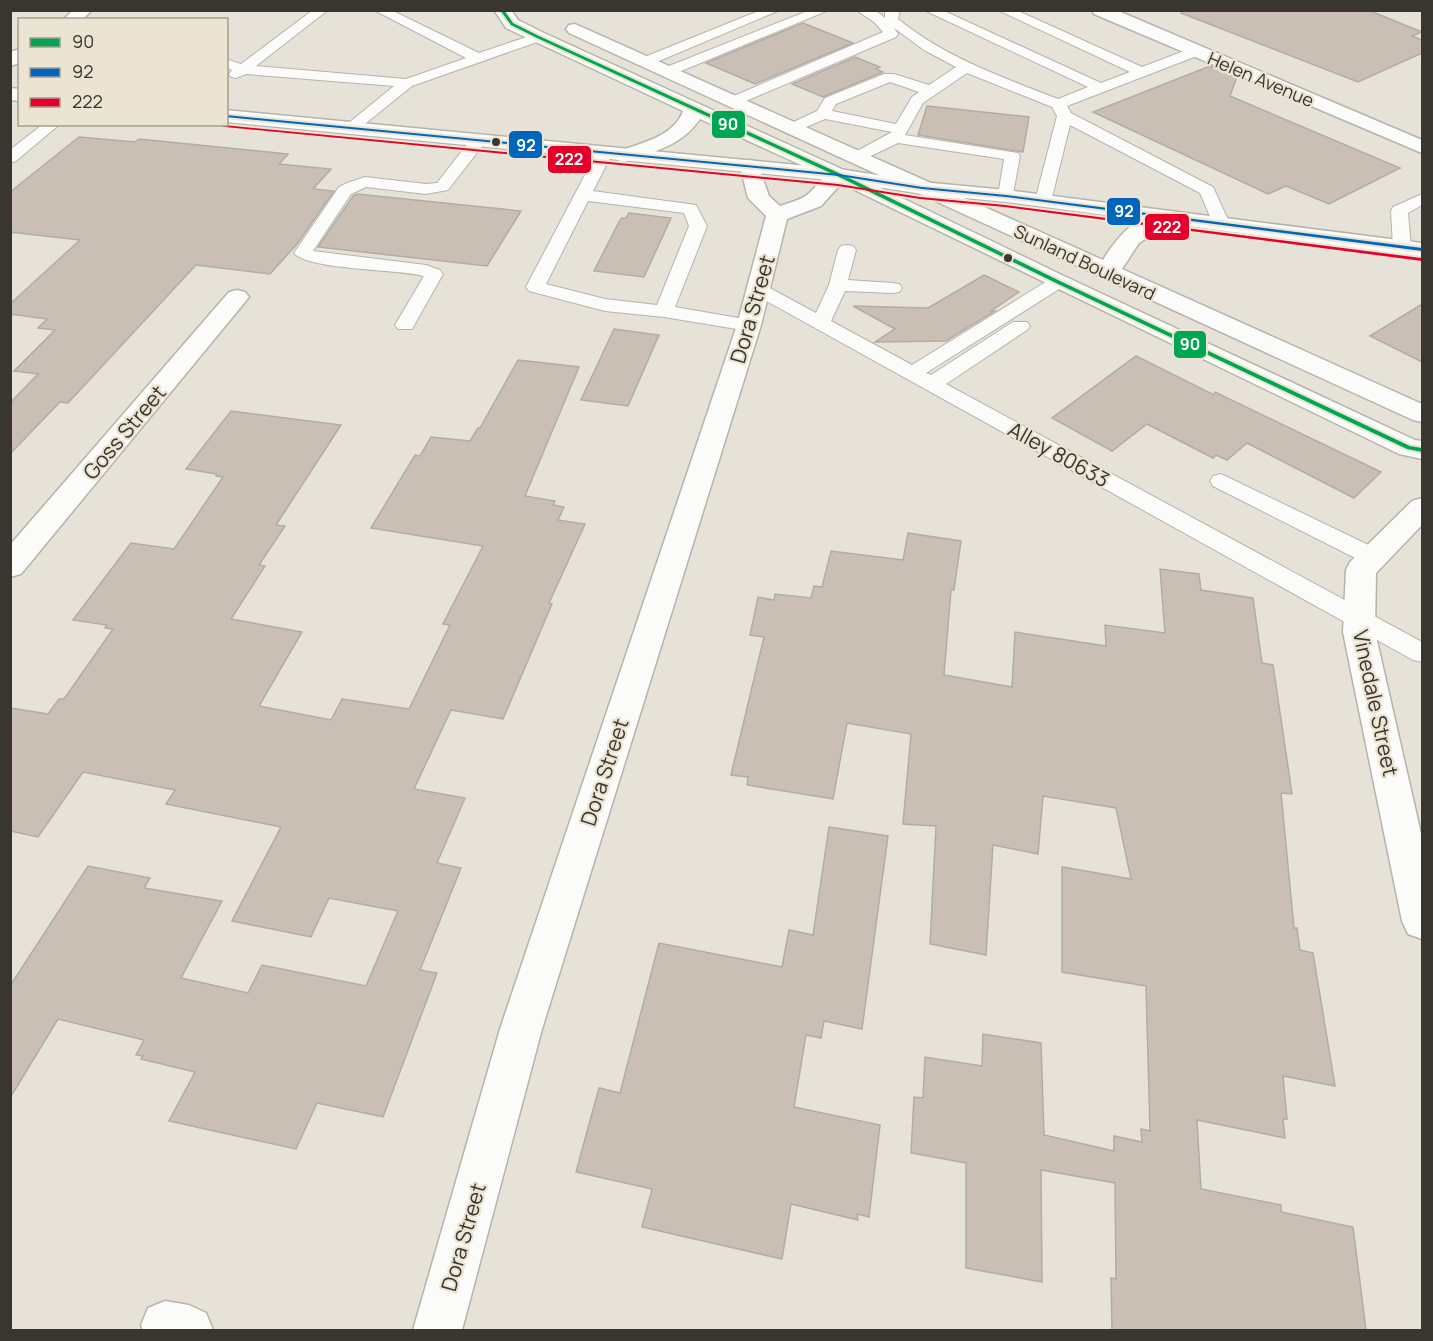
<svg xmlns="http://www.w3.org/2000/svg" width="1433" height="1341" viewBox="0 0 1433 1341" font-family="Manrope,sans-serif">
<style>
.building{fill:#c9bfb4;stroke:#b1ada5;stroke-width:1.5}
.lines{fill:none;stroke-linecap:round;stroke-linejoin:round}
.lane-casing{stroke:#b6b3ab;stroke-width:2}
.street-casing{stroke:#b6b3ab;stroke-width:3}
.secondary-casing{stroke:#b6b3ab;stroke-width:3}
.primary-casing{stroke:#b6b3ab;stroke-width:3}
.lane{fill:#fbfbf9;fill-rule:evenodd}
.street{fill:#fbfbf9;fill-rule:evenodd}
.secondary{fill:#fbfbf9;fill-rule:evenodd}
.primary{fill:#fbfbf9;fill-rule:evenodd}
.bus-1-casing{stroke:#ece4d2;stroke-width:4}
.bus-2-casing{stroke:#ece4d2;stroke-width:4}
.bus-3-casing{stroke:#ece4d2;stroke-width:4}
.bus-1{fill:#00a651;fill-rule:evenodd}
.bus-2{fill:#0065bd;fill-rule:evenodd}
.bus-3{fill:#e4002b;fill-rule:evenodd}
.bus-dot{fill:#39362f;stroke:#ece4d2;stroke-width:2}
.labels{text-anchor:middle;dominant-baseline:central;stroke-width:4.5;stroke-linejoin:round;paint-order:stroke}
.far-street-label{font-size:18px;fill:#39362f;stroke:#ece4d2}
.street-label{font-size:21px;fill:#39362f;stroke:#ece4d2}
.line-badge{stroke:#ece4d2;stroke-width:2}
.badge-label{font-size:16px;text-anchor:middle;font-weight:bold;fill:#fff}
</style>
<rect width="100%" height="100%" fill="#e6e2d8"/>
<g class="building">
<polygon points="1181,10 1368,10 1422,32 1412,36 1422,40 1422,53 1358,82 1181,13"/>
<polygon points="803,23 853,43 755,84 706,63"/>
<polygon points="855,57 880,67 876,69 883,72 823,97 792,84"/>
<polygon points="1210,66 1237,77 1230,96 1400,168 1329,204 1286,186 1268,194 1093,112"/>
<polygon points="927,106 1029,117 1023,152 918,135"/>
<polygon points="79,137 135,142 139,139 288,154 279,164 331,169 313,189 334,191 297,244 270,274 196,265 68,403 60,402 10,454 10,403 38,374 14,371 55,330 38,328 47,319 10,314 10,304 80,240 10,232 10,192"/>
<polygon points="357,194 521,211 487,266 318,247 353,196"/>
<polygon points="629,213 671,218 644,277 594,271 619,222 622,218 626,218"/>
<polygon points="984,275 1019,292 991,311 995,311 946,341 875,342 895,329 853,306 928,308"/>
<polygon points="1422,304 1422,362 1370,336"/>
<polygon points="614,329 659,335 628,406 581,400"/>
<polygon points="1136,356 1214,395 1215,392 1381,472 1354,498 1247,443 1227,460 1216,455 1213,458 1147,424 1112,451 1052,418"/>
<polygon points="518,360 579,367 525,496 555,501 553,505 564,507 558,520 585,524 549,603 552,604 503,719 451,710 414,789 465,798 437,863 461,868 420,970 437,973 383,1117 317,1103 296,1149 169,1121 195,1072 141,1059 143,1056 136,1055 144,1040 58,1019 10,1098 10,986 88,866 150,878 144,888 222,901 181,978 248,993 262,965 366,986 398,911 329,898 311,937 232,921 281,827 166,804 175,790 83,772 38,837 10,831 10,708 48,714 59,699 64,699 113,629 105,628 107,625 73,620 131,543 174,549 223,477 216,476 217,474 186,469 231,411 341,425 276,525 285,526 259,565 265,566 231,619 302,632 259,706 331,720 342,699 409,709 450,625 443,624 483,546 371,528 415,455 420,456 431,437 470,441 478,428 480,428"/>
<polygon points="908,533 961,541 954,590 951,590 944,675 1012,687 1015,632 1106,646 1105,625 1165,633 1160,569 1199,574 1201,590 1253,598 1262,663 1273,665 1292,794 1281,793 1294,928 1297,928 1300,950 1313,953 1335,1086 1283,1076 1287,1119 1283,1119 1285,1138 1197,1120 1201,1189 1281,1205 1281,1212 1353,1227 1366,1330 1112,1330 1111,1278 1116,1279 1115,1183 1041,1170 1042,1282 966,1268 966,1163 911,1153 914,1097 923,1098 925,1057 982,1066 983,1034 1041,1043 1044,1135 1114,1151 1114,1136 1142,1142 1141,1129 1150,1131 1146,986 1062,972 1062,867 1131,879 1116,808 1043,796 1038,854 993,845 986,955 930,944 936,826 903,824 911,734 847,723 833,799 747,785 748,777 731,775 764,637 750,635 758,597 774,600 775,594 811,598 814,586 822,587 831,551 903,560"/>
<polygon points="829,827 888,836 862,1029 824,1021 821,1038 806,1035 794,1107 880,1125 869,1217 857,1214 858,1220 791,1204 782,1259 642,1227 652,1189 576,1172 599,1088 620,1093 659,943 782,967 789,930 813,935"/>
</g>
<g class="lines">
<defs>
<g id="lane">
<polygon points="313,10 328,10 256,66 406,79 466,58 374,10 391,10 479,53 538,33 545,37 543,40 412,86 355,132 350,134 342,129 345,126 394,86 246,74 236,78 231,77 229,74 232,70 226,68 226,59 241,64"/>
<polygon points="761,10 780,10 652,64 647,65 640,61 642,58"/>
<polygon points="810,10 829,10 674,74 664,74 662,71 664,68"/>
<path d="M856,10H875L885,18V10H900L898,19C946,58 1002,77 1058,99L1088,87L924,10H942L1101,83L1130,72L998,10H1016L1142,67L1192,48H1202L1204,51L1202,54L1067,106L1071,113L1213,187L1230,224L1227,228H1215L1200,193L1070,125L1051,201L1049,205H1037L1035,201L1057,116L1052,107L967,73L923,103L905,135L1018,153L1020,156L1012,200H1000L998,196L1004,159L898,143L856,163L850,161L848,158L850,155L892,132L825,119L797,131H787L784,128L787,125L817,111L825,98L884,74H894L929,85L956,67L924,50L894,28L898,34L896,37L739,104H729L727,101L729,98L883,32L874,22ZM890,82L919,92L912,97L896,124L832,111L836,104Z"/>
<polygon points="43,124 60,124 16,161 10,163 10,150"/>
<path d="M478,136L486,141L448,190L426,194L366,187L351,194L313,251L426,265L440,270L443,274L412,329H398L395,325L424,276C399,269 307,270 294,253L339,187L347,183L365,177L426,184L437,183L472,138Z"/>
<path d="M604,149L612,154L593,191L696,205L707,226L675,307L756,321L759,325L756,329L749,331L664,317L605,311L529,291L526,287L596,154ZM588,201L684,213L689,226L657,305L605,299L546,284Z"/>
<polygon points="1422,194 1422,205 1408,213 1411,247 1408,251 1396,251 1393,247 1391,211 1393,207"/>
<polygon points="847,245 853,246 856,250 848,280 893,283 899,284 902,288 899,292 893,293 845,291 831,321 912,365 1052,278 1064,278 1067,282 1064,286 926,373 931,375 1013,322 1027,322 1030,326 1027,330 946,384 1422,642 1422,662 1413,660 754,294 751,290 754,286 766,286 816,313 829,285 838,250 841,246"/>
<polygon points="1221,474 1381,551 1385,557 1381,563 1373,565 1365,563 1213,486 1210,481 1213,476"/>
</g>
<g id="street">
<polygon points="1092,10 1116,10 1422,140 1422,153 1094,14"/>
<path d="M750,160L757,162L769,196L780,206C789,203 800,200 807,195C820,184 828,166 846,171L849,175L821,206L787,219L761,325L542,1029L462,1330H413L500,1029L737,325L766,216L748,198L740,166L743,162Z"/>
<polygon points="237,290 245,292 249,297 245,302 21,574 10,577 10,545 229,292"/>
<polygon points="1422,498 1422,525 1376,573 1375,632 1422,838 1422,939 1408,934 1402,921 1343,632 1346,570 1350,562 1412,501"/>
<polygon points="165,1301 189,1305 206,1313 213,1330 143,1330 141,1325 148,1308"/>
</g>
<g id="secondary">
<polygon points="73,10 92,10 82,20 63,20"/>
<polygon points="20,49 20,63 10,66 10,52"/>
<polygon points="10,88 20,89 20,101 10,100"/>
<polygon points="226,110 839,169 922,182 1006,190 1422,243 1422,257 1006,202 922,194 839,181 226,122"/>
</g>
<g id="primary">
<path d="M494,10H511L518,20L544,33L846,171L1066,277L1415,440L1422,441V459L1399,454L832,179L700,119C683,144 659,150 631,160L624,162L617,160L614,156L617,152C640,143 674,137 683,111L506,28Z"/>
<path d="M575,24L1103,260C1116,238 1144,205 1173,212L1176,217L1173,222L1139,243L1122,269L1422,404V422L1413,420L569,33L566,29L569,25Z"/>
</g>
</defs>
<use href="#lane" class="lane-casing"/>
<use href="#street" class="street-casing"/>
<use href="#secondary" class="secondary-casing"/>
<use href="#primary" class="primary-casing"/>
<use href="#lane" class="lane"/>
<use href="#street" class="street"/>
<use href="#secondary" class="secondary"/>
<use href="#primary" class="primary"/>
<defs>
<polygon id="bus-1" points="504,10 513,23 539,36 841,174 1060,281 1410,446 1422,448 1422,452 1407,449 1056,283 837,176 537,38 511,25 500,10"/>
<polygon id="bus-2" points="226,115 839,174 922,187 1006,195 1422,248 1422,251 1006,197 922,189 839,176 226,117"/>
<polygon id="bus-3" points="223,125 838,184 920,197 1005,205 1421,258 1422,259 1422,261 1005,207 920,199 838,186 225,127 223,127"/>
</defs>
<use href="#bus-1" class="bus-1-casing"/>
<use href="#bus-2" class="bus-2-casing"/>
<use href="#bus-3" class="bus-3-casing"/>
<use href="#bus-1" class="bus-1"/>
<use href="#bus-2" class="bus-2"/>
<use href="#bus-3" class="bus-3"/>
</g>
<g class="bus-dot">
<circle cx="496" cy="142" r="5"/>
<circle cx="1008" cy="258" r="5"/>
</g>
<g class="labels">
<g class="far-street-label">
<text transform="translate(1261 79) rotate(23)">Helen Avenue</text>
<text transform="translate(1085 262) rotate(25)">Sunland Boulevard</text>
</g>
<g class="street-label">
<text transform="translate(752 309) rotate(-74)">Dora Street</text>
<text transform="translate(124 432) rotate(-50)">Goss Street</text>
<text transform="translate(1059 454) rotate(29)">Alley 80633</text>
<text transform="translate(1376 703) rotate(78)">Vinedale Street</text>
<text transform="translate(604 772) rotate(-72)">Dora Street</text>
<text transform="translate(463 1237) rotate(-74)">Dora Street</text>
</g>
</g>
<g class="line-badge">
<rect x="711" y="110" width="35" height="29" rx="6" fill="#00a651"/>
<rect x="508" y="130" width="35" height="29" rx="6" fill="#0065bd"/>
<rect x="547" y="145" width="45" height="29" rx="6" fill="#e4002b"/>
<rect x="1106" y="197" width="35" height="29" rx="6" fill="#0065bd"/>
<rect x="1144" y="213" width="46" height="28" rx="6" fill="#e4002b"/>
<rect x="1173" y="330" width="34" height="29" rx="6" fill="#00a651"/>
</g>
<g class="badge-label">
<text x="728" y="130">90</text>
<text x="526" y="151">92</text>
<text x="569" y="165">222</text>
<text x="1124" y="217">92</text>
<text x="1167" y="233">222</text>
<text x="1190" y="350">90</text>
</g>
<rect width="1433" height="1341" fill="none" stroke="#39362f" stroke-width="24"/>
<rect x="18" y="18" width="210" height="108" fill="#ece4d2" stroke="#a49e91" stroke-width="1.5"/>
<rect x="30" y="38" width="30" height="9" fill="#00a651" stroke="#a49e91" stroke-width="1.5"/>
<text x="72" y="48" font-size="18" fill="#39362f">90</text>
<rect x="30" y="68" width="30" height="9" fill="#0065bd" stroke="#a49e91" stroke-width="1.5"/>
<text x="72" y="78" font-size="18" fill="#39362f">92</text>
<rect x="30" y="98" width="30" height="9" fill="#e4002b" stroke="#a49e91" stroke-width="1.5"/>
<text x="72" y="108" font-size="18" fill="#39362f">222</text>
</svg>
